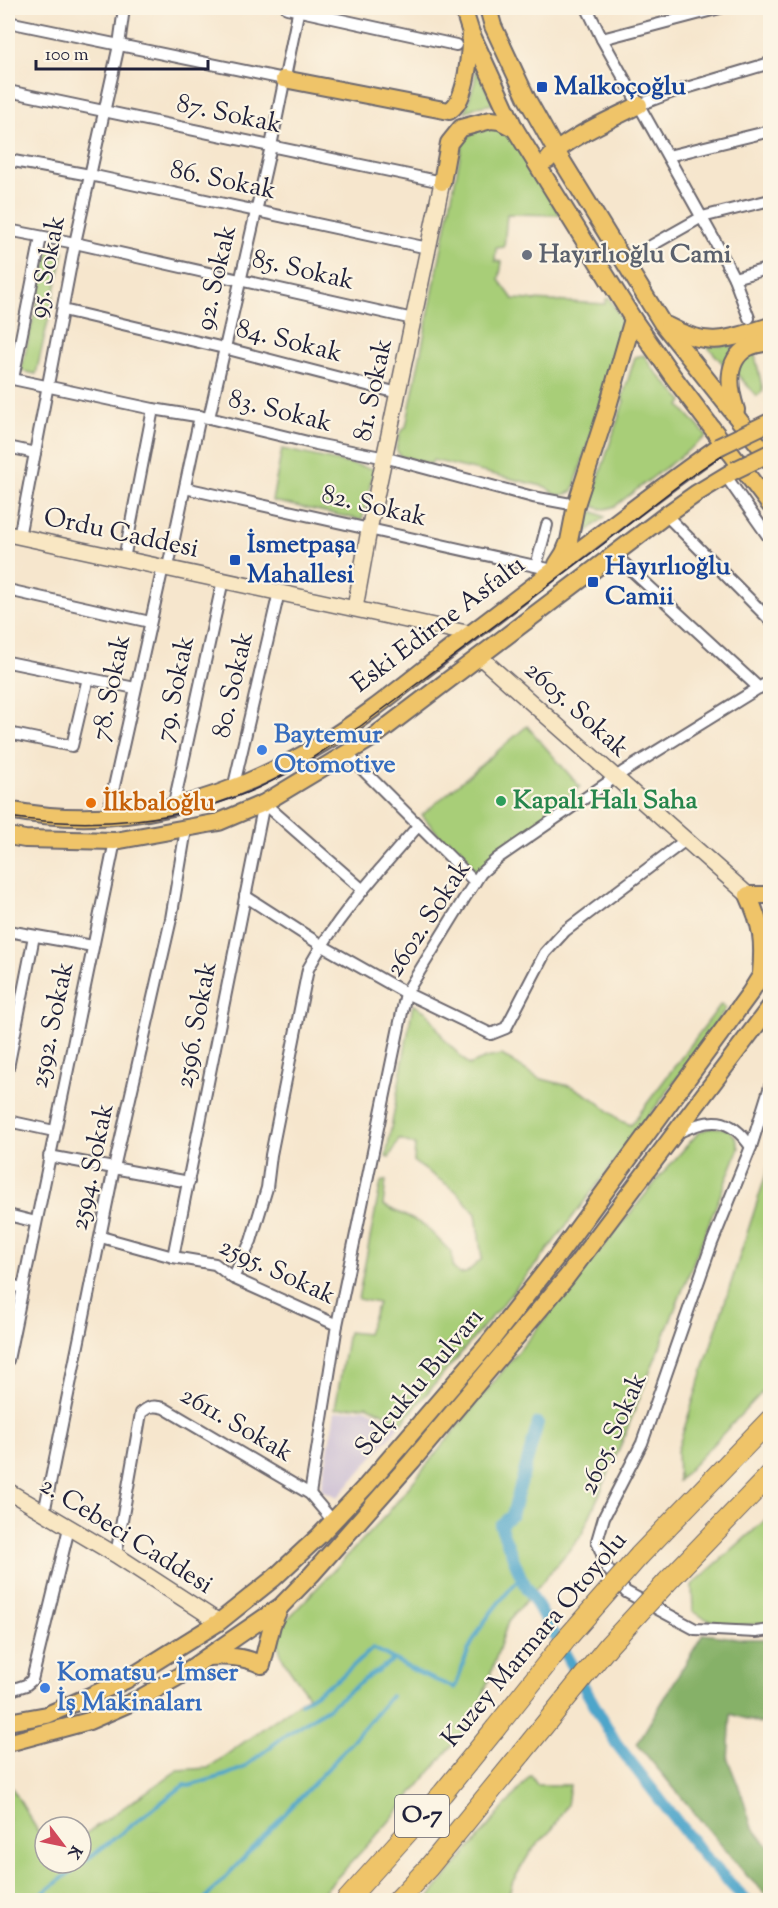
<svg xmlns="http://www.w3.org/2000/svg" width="778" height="1908" viewBox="0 0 778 1908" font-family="'Sorts Mill Goudy',serif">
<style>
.industrial{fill:#ccbfd4}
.green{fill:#a8ce78;stroke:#65785a;stroke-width:1.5}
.forest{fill:#86b168;stroke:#546a52;stroke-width:1.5}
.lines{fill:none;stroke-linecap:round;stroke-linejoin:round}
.stream{stroke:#4da5ca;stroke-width:4}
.canal{stroke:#4da5ca;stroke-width:12}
.street-casing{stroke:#6c676e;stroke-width:14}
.secondary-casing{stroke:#6c676e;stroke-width:18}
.primary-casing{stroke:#6c676e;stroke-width:20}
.highway-casing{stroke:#6c676e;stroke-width:22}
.street{stroke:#fff;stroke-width:10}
.secondary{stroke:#f9e7c3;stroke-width:15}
.primary{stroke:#efc469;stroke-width:16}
.highway{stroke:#efc469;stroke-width:20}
.tram{stroke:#22223b;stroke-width:1.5}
.primary-bridge-casing{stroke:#6c676e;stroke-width:20;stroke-linecap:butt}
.highway-bridge-casing{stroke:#6c676e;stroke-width:22;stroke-linecap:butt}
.primary-bridge{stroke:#efc469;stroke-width:16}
.highway-bridge{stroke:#efc469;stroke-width:20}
.transit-dot{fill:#1a4fb4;stroke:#fcf5e5;stroke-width:2}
.worship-dot{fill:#6b7280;stroke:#fcf5e5;stroke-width:2}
.shop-dot{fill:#3f7fe0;stroke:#fcf5e5;stroke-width:2}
.leisure-dot{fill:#2e9e5b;stroke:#fcf5e5;stroke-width:2}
.food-dot{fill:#e8710a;stroke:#fcf5e5;stroke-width:2}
.labels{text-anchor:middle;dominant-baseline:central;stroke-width:4.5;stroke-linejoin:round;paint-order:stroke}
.shield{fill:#fcf5e5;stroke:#63616e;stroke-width:1.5}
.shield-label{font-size:24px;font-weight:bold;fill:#22223b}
.transit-label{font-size:26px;font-weight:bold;fill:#164399;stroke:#fcf5e5;text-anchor:start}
.street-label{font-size:26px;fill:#22223b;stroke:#fcf5e5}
.worship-label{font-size:26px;font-weight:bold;fill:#5b616d;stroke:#fcf5e5;text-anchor:start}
.shop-label{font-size:26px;font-weight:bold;fill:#366cbe;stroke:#fcf5e5;text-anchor:start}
.leisure-label{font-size:26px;font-weight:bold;fill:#27864d;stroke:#fcf5e5;text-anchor:start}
.food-label{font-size:26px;font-weight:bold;fill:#c56008;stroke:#fcf5e5;text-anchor:start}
</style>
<rect width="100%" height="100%" fill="#fcf5e5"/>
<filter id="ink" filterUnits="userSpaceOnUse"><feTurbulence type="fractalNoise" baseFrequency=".0167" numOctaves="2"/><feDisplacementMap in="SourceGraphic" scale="12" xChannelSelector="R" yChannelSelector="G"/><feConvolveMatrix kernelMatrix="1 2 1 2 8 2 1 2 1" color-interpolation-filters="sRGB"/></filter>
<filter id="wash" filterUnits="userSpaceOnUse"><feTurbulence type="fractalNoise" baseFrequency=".008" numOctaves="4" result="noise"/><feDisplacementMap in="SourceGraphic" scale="24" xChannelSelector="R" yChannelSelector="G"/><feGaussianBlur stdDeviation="1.35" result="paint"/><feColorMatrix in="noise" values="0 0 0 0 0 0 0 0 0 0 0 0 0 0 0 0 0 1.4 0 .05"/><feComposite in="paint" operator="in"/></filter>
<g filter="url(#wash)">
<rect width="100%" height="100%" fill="#f6e6cd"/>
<polygon class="industrial" points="365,1408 400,1425 338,1497 321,1490 335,1412"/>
<g class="green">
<polygon points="475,68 494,104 476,107 465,112 475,81"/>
<path d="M486,127L504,131L512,136L560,215L507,214L504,247L496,248L495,261L502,262L499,280L513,299L605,304L606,299L609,298L620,316L624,331L573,491C562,497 555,496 546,487L433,460L431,464L400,456L396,449L400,433L406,427L462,146C466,135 475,131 486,127Z"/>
<polygon points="50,247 64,251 36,374 21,371"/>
<polygon points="734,345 725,366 707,346"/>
<polygon points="754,351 763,391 757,396 736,373 741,359"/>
<path d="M644,355L652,368L683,401L680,406L707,436L615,506C606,510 601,510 592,505L591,501L624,401L622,399L635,357Z"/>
<polygon points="282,449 374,469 362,520 272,501"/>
<polygon points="588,509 605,517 583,535 581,532"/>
<polygon points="527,726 580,787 475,877 422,815"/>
<polygon points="413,1004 428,1013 444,1039 469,1065 486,1058 502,1055 538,1078 573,1087 594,1099 621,1121 631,1125 721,1004 726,1008 688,1064 544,1255 402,1423 367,1405 335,1409 348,1332 367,1334 378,1303 358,1299 381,1182 386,1180 383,1205 424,1225 452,1253 453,1268 459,1274 466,1273 482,1259 476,1214 456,1191 414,1162 415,1145 399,1139 389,1158 386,1157"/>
<path d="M712,1127L729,1129L736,1138L739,1148L620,1447L581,1536L508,1622L476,1717L387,1824L316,1900H8V1781L45,1843V1863H81V1837L178,1770L208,1768L308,1696C294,1672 273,1657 279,1628L387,1514L662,1174L699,1132Z"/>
<polygon points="770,1162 770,1384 678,1481 677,1451"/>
<path d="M770,1516V1623C741,1626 718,1630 693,1611L692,1585Z"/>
<polygon points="531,1775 537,1785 570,1785 567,1805 553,1828 531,1851 513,1881 507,1900 427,1900"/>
</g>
<polygon class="forest" points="703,1634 743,1639 770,1639 770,1723 758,1723 731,1714 728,1760 742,1795 751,1825 770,1848 770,1898 748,1877 637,1744"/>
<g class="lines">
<g class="stream">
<path d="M301,1703L341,1677L373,1648L421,1674L455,1688C460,1674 464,1660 470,1647C482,1621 502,1598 521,1577"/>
<polyline points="34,1900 184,1785 189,1786 226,1775 243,1768 287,1734 329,1707 365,1679 393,1660"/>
<polyline points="204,1900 333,1763 391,1696"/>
</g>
<polyline class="canal" points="538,1423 512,1515 500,1525 521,1577 616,1743 703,1855 746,1900"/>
</g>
</g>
<g filter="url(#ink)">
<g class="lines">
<defs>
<g id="street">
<polyline points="287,8 456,45"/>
<polyline points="587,8 602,39 716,243 734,278 749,318"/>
<polyline points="8,22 284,79"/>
<polyline points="602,39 720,8"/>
<polyline points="8,91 442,182"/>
<polyline points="639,105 673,92 770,63"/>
<polyline points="668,156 770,131"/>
<polyline points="8,160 90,175 428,248"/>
<polyline points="8,230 75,243 413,319"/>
<polyline points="624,261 702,217 770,200"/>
<polyline points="734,278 770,268"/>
<polyline points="63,310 224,348 398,393"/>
<polyline points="8,378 153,409 209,418 316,444 391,459 533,497 576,505"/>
<polyline points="13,379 41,237"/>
<polyline points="209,418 271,146 299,8"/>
<polyline points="8,447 35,453"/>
<polyline points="725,475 770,539"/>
<polyline points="185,488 553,570"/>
<polyline points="666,515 770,620"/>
<polyline points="19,537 75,243 119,45 124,8"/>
<polyline points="615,555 759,688"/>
<polyline points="124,559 153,409"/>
<polyline points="536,566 547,525"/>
<polyline points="168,567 200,416"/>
<polyline points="8,590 150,622"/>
<polyline points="8,662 135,688"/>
<polyline points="8,733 72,746 88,678"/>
<polyline points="347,754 475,882"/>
<polyline points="233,789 279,592"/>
<polyline points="264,803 363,890"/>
<polyline points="173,808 223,580"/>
<polyline points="107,818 163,567"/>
<polyline points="245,896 321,945 406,993 491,1034 506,1028 545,953 565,931 687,839"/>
<polyline points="8,931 93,946"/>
<polyline points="8,1068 34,936"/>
<polyline points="770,1086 751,1147 712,1243 642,1443 604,1517 597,1541 607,1568 626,1592 695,1629 756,1632 770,1630"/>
<polyline points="8,1121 54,1131"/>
<path d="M679,1132C710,1117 730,1116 751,1147"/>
<polyline points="49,1156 189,1182"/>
<polyline points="8,1215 36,1222"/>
<polyline points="101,1237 173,1257 215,1264 233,1278 337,1325 310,1494"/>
<polyline points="173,1257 264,803"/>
<path d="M233,1278L251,1241L267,1188L271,1155L308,969C337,916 379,871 418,826"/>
<polyline points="8,1284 22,1288"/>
<polyline points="337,1325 406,993 464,899 481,873 498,858 623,772 770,681"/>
<polyline points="8,1360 115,841"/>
<polyline points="44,1513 114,1168 171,919 186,829"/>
<path d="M116,1555L141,1413C149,1406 153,1405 164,1408L310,1494L333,1521"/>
<polyline points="8,1691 26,1685 32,1680 69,1528"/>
</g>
<g id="secondary">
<polyline points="8,534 471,634"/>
<polyline points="355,608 369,530 442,182"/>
<polyline points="480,657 748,895"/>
<polyline points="8,1491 116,1555 219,1622"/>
</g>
<g id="primary">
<polyline points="463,8 471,33 515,129 633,319 672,375 770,505"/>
<polyline points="488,8 493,26 527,99 556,151 662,323 770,459"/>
<path d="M284,79L449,111C468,100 469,54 471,34"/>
<path d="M548,160C562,140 616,117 639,105"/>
<polyline points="442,182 449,143 461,128 491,120 500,121 515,129"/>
<path d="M668,326C710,349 728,339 770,326"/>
<path d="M736,410C729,389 725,361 747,348C754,344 763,343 770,342"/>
<polyline points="557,564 564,553 569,541 576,505 606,413 633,319"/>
<path d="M8,810C123,832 224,803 323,743C369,715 411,679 454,646C543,580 628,510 718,447"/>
<polyline points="8,836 25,839 115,841 219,822 264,803 372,738 666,515 697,493 735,470"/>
<path d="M761,974C764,940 762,926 748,895H770"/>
<path d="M207,1657C227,1656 244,1656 262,1665L272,1625L280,1607"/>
<polyline points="8,1722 47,1715 126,1680 219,1622 274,1578 319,1536 367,1485 489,1343 559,1254 750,993 770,961"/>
<polyline points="8,1743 89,1721 139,1699 181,1675 281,1606 312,1574 412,1461 566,1278 770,1007"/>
</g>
<g id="highway">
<polyline points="639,1556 770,1420"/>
<polyline points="667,1582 770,1475"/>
<polyline points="347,1900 443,1793 495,1729"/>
<polyline points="398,1900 428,1868 521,1754"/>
</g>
</defs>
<use href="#street" class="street-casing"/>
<use href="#secondary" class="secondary-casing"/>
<use href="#primary" class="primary-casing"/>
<use href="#highway" class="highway-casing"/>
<use href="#street" class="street"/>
<use href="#secondary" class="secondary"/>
<use href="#primary" class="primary"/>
<use href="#highway" class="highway"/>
<path class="tram" d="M8,817C92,829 181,823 260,787C296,770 329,747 362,725C442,665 522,605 602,545C656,504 707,457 770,430"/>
<defs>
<g id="primary-bridge">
<polyline points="718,447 770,422"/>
<polyline points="735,470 770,453"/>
</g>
<g id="highway-bridge">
<polyline points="495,1729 568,1637 639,1556"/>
<polyline points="521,1754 609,1645 667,1582"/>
</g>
</defs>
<use href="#primary-bridge" class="primary-bridge-casing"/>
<use href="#highway-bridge" class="highway-bridge-casing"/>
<use href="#primary-bridge" class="primary-bridge"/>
<use href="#highway-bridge" class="highway-bridge"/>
</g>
</g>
<g class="transit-dot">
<rect x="536" y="81" width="12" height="12" rx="3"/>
<rect x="229" y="554" width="12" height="12" rx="3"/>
<rect x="587" y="576" width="12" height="12" rx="3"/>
</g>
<circle class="worship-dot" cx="527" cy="255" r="6"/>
<g class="shop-dot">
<circle cx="262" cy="750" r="6"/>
<circle cx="45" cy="1688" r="6"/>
</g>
<circle class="leisure-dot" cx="501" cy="801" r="6"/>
<circle class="food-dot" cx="91" cy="803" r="6"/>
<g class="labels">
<rect class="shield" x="395" y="1795" width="54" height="42" rx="4.5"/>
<g class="shield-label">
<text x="422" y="1816">O-7</text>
</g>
<g class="transit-label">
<text x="554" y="87">Malkoçoğlu</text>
<text x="247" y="545">İsmetpaşa<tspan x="247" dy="30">Mahallesi</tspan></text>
<text x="605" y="567">Hayırlıoğlu<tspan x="605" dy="30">Camii</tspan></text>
</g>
<g class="street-label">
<text transform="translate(229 115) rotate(12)">87. Sokak</text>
<text transform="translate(223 181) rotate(12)">86. Sokak</text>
<text transform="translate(48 267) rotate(-79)">95. Sokak</text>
<text transform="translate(303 271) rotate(13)">85. Sokak</text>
<text transform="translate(217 278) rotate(-77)">92. Sokak</text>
<text transform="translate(289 342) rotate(14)">84. Sokak</text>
<text transform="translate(374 390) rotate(-78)">81. Sokak</text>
<text transform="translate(280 412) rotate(14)">83. Sokak</text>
<text transform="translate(374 507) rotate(13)">82. Sokak</text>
<text transform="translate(121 534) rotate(12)">Ordu Caddesi</text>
<text transform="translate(439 625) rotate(-37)">Eski Edirne Asfaltı</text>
<text transform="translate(234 685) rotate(-77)">80. Sokak</text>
<text transform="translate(112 688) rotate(-78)">78. Sokak</text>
<text transform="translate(176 689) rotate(-78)">79. Sokak</text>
<text transform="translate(576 710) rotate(42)">2605. Sokak</text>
<text transform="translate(429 919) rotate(-57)">2602. Sokak</text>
<text transform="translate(53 1025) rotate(-78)">2592. Sokak</text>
<text transform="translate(197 1025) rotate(-79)">2596. Sokak</text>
<text transform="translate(93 1167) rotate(-78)">2594. Sokak</text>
<text transform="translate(277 1272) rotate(25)">2595. Sokak</text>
<text transform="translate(420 1383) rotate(-50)">Selçuklu Bulvarı</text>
<text transform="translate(236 1425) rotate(30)">2611. Sokak</text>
<text transform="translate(614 1434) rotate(-66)">2605. Sokak</text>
<text transform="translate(126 1536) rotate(32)">2. Cebeci Caddesi</text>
<text transform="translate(535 1640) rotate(-50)">Kuzey Marmara Otoyolu</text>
</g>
<g class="worship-label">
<text x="539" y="255">Hayırlıoğlu Cami</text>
</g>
<g class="shop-label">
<text x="274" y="735">Baytemur<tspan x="274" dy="30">Otomotive</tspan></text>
<text x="57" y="1673">Komatsu - İmser<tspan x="57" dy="30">İş Makinaları</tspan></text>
</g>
<g class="leisure-label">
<text x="513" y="801">Kapalı Halı Saha</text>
</g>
<g class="food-label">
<text x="103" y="803">İlkbaloğlu</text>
</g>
</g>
<rect width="778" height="1908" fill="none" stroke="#fcf5e5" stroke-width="30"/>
<g transform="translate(63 1845) rotate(122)"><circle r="28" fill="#fcf5e5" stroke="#a5a1a1" stroke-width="1.5"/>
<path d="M0-4.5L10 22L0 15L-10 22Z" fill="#d1495b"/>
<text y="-9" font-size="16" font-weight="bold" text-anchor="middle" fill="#22223b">K</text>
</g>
<path d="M36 60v9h172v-9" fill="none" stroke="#22223b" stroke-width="3"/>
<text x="45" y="60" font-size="18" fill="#22223b" stroke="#fcf5e5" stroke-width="4.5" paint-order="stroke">100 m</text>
</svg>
